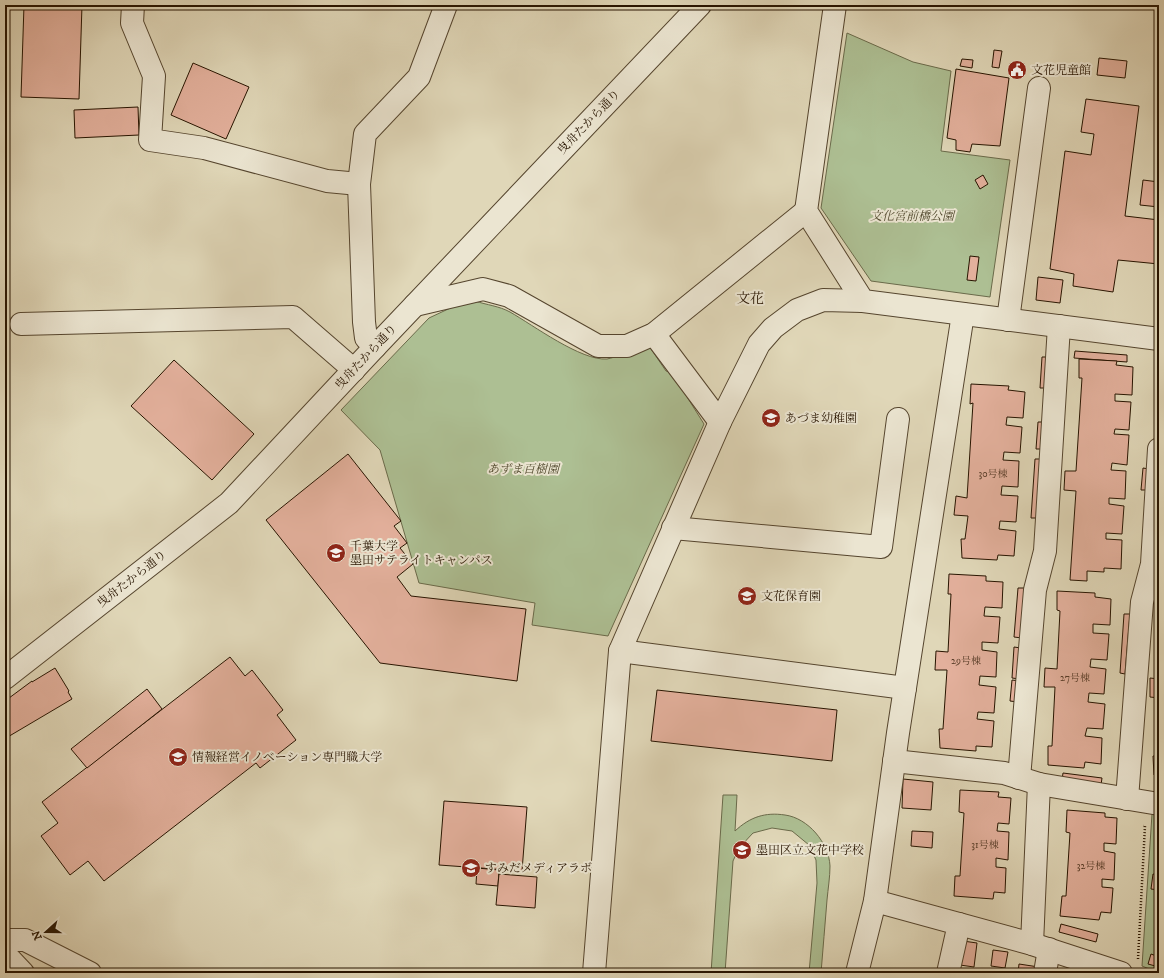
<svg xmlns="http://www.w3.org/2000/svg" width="1164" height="978" viewBox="0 0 1164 978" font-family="'IM FELL DW Pica','Noto Serif JP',serif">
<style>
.green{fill:#adbf93;stroke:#6a6a4a}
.building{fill:#e3b09c;stroke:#271400}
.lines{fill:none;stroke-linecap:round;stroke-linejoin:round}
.minor-casing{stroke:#55452e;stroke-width:24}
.path{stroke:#271400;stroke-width:2.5;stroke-dasharray:1 2;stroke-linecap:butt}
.minor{stroke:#ebe5d1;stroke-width:22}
.labels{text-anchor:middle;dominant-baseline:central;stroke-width:4;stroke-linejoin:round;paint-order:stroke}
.number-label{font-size:10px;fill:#563b27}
.poi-label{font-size:12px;fill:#271400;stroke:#ebe5d1;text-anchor:start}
.street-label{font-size:12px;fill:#271400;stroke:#ebe5d1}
.park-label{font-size:12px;font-style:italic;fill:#4f472c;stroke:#ebe5d1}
.quarter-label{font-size:14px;fill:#271400;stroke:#ebe5d1}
</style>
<rect width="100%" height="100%" fill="#e0d7b8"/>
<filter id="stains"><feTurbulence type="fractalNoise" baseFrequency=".005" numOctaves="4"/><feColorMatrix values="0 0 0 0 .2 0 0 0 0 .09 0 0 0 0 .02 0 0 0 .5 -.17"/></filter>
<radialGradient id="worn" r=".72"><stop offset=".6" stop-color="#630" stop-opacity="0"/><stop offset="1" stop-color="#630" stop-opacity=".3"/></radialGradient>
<g class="green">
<polygon points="847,33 913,62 951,71 941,151 1010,160 990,297 871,281 821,208"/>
<path d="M475,301C487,305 499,306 510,312C533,325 581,361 607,359C617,357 631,351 642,347L647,343L666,371L672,373L704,424L608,636L532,625L535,603L419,583L380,450L341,410L429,318L461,303Z"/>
<path d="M723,795H737L735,831C750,817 765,812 785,815C808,818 829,843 830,866C830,877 828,889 827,900C825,924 823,949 821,973H809L817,883L816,860L809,845L792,831L772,828L753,833L739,848L733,861L725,973H711Z"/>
<polygon points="1152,814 1159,815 1159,973 1142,966"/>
</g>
<g class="building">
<polygon points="24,5 82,5 79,99 21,97"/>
<polygon points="994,50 1002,51 999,68 992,67"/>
<polygon points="1099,58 1127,61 1125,78 1097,75"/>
<polygon points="962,59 973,60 972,68 960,66"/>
<polygon points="193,63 249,87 226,139 171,115"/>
<polygon points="956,69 1009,78 1000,146 972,144 970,152 956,150 956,140 947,138"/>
<polygon points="1086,99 1139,106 1125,216 1159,220 1159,264 1118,260 1113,292 1073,286 1074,274 1050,269 1065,151 1091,155 1094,134 1081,132"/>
<polygon points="138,107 139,135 75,138 74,110"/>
<polygon points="983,175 988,184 980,189 975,180"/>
<polygon points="1143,180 1159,182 1159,207 1140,205"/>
<polygon points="970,256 979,257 976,281 967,280"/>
<polygon points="1038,277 1063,280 1060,303 1036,300"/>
<polygon points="1075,351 1127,355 1127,362 1074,358"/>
<polygon points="1042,357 1047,357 1046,388 1040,388"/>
<polygon points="1079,359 1117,361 1116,365 1133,367 1132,395 1115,394 1115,401 1131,402 1129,430 1115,429 1114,434 1129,435 1127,465 1112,463 1111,470 1126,471 1125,499 1109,498 1109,504 1124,506 1122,534 1106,533 1106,539 1122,540 1121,569 1104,568 1104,572 1087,571 1087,581 1070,580 1076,491 1064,490 1065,471 1076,471 1082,378 1079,378"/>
<polygon points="174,360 254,434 212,480 131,406"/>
<polygon points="971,384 1009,386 1008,390 1025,392 1023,418 1007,417 1006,425 1022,427 1020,453 1004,452 1003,460 1019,461 1018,487 1002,486 1001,495 1018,496 1016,522 1000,521 999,529 1016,531 1014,556 998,555 997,560 962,558 961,539 965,539 968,516 954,515 956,496 967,498 973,403 970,404"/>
<polygon points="1038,422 1044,422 1042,449 1036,449"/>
<polygon points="348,454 401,521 394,526 407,543 400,548 413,564 397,577 411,596 526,609 517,681 380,663 266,520"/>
<polygon points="1035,459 1041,459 1038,518 1031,518"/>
<polygon points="1143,468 1149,469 1148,490 1141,490"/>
<polygon points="949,574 986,576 986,581 1003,582 1002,608 985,607 984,616 1000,617 998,643 982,642 982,650 997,652 996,677 980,676 979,685 996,687 994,713 978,712 977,719 994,721 992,747 976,746 976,751 940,748 939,729 943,729 947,670 935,670 936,651 948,652 951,594 948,594"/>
<polygon points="1018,588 1026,588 1022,638 1014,637"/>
<polygon points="1057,591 1095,593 1095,597 1111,599 1110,625 1093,624 1093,633 1109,634 1107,660 1091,659 1090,667 1106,669 1104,694 1089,693 1088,702 1105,704 1103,729 1087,728 1085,736 1102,738 1101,764 1085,762 1084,768 1048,765 1048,746 1052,746 1055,687 1044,687 1045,668 1057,669 1060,611 1057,610"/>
<polygon points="1124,614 1130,614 1125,674 1120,673"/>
<polygon points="1014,647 1021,648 1020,679 1012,678"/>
<polygon points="230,657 245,676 252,670 283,710 277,715 296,740 260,768 256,763 104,881 88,861 70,875 41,836 58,823 42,802"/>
<polygon points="55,668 69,691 68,692 72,699 6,738 5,736 5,701 32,681 32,682"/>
<polygon points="1150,678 1159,679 1159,698 1150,697"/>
<polygon points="1012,680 1020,681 1018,702 1010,701"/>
<polygon points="147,689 162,709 87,768 71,749"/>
<polygon points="657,690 837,710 832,761 651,741"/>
<polygon points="1159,734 1159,776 1154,775 1153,756 1158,756"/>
<polygon points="1063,773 1102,778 1101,785 1062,780"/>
<polygon points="903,779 933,782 931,810 902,808"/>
<polygon points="960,790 999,792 998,797 1011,798 1009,824 998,823 997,831 1009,832 1008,860 996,858 996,867 1006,868 1005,893 994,892 993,899 954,896 955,876 960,876 964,813 959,812"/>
<polygon points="444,801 527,807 522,871 439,865"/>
<polygon points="1067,810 1105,813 1105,817 1117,818 1116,844 1104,843 1104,851 1115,853 1114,880 1102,879 1102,887 1113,888 1111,913 1101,912 1099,920 1060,916 1062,896 1066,896 1070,833 1066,832"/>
<polygon points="912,831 933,832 932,848 911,846"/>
<polygon points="1157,851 1159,851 1159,866 1155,865"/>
<polygon points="477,868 499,870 498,886 476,884"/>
<polygon points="499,874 537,877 535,908 496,905"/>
<polygon points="1153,874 1159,875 1159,890 1151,889"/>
<polygon points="1061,924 1098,934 1096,942 1059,932"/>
<polygon points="963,941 977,943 974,967 960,965"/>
<polygon points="993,950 1008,952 1005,968 991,966"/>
<polygon points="1151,954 1159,957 1159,967 1148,964"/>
<polygon points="1019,964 1065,971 1065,973 1018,973"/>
</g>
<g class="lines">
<defs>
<g id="minor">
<polyline points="133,5 132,23 154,76 150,140 204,148 327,181 359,184"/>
<polyline points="835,5 806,211 863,301 1159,339"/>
<polyline points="415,305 483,289 509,296 598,346 627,346 654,334 806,211"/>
<polyline points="1008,320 1039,88"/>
<polyline points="21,324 293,317 354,370"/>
<polyline points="654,334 720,422"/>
<polyline points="375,347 366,338 364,322 359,184 365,134 419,77 446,5"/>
<polyline points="673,528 881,547 898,419"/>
<polyline points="620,651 905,688"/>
<polyline points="5,678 229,503 375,347 700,5"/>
<polyline points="894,761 1004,773 1039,784 1159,804"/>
<polyline points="1019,778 1035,590 1045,551 1059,326"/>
<polyline points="1127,799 1142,602 1152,564 1159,449"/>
<polyline points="875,901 1032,944 1121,973"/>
<polyline points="5,940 25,940 90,973"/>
<polyline points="1032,944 1039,784"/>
<polyline points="5,954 23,973"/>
<polyline points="594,973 620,651 720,422 759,344 773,328 797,310 823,300 863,301"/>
<polyline points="857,973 875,901 898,733 963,314"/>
<polyline points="948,973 959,924"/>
<polyline points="1045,973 1049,949"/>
</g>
</defs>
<use href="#minor" class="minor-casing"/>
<polyline class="path" points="1138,959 1145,826 1143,826"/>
<use href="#minor" class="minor"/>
</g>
<defs>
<symbol id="civic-disc" viewBox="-11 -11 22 22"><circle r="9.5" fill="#8f2418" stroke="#ebe5d1"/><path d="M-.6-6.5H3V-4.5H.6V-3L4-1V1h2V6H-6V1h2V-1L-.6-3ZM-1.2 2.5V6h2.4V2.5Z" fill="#fff"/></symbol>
<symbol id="school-disc" viewBox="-11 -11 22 22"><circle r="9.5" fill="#8f2418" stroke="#ebe5d1"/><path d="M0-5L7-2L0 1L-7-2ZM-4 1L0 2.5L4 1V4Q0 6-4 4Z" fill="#fff"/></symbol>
<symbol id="university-disc" viewBox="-11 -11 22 22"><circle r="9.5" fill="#8f2418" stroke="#ebe5d1"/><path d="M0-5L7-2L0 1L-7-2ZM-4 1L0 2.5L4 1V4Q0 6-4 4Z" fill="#fff"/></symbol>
</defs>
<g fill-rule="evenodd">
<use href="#civic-disc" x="1006" y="59" width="22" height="22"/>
<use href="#school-disc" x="760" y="407" width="22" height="22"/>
<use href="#university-disc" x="325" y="542" width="22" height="22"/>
<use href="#school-disc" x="736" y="585" width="22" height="22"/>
<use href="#university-disc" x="167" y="746" width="22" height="22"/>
<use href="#school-disc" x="731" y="839" width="22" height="22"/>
<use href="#university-disc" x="460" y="857" width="22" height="22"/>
</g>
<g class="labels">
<g class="number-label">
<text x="993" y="474">30号棟</text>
<text x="966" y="661">29号棟</text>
<text x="1075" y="678">27号棟</text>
<text x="985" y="845">31号棟</text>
<text x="1091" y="866">32号棟</text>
</g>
<g class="poi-label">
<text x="1031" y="70">文花児童館</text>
<text x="785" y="418">あづま幼稚園</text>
<text x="350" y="546">千葉大学<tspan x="350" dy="14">墨田サテライトキャンパス</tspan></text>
<text x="761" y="596">文花保育園</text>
<text x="192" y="757">情報経営イノベーション専門職大学</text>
<text x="756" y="850">墨田区立文花中学校</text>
<text x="485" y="868">すみだメディアラボ</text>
</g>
<g class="street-label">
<text transform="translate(589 122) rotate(-46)">曳舟たから通り</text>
<text transform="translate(366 357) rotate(-47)">曳舟たから通り</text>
<text transform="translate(132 579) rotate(-38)">曳舟たから通り</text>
</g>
<g class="park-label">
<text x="912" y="216">文化宮前橋公園</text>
<text x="523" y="469">あずま百樹園</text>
</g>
<g class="quarter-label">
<text x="750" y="299">文花</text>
</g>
</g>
<rect width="1164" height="978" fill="none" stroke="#e0d7b8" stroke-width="20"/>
<rect x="6" y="6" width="1152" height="966" fill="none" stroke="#271400" stroke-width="2"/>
<rect x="10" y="10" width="1144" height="958" fill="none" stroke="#271400"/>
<g transform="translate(46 932) rotate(249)" stroke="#ebe5d1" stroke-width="3" paint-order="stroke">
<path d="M0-3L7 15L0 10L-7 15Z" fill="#271400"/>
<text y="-6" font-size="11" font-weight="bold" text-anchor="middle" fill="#271400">N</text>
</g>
<rect width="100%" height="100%" filter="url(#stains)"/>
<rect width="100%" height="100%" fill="url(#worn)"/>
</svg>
